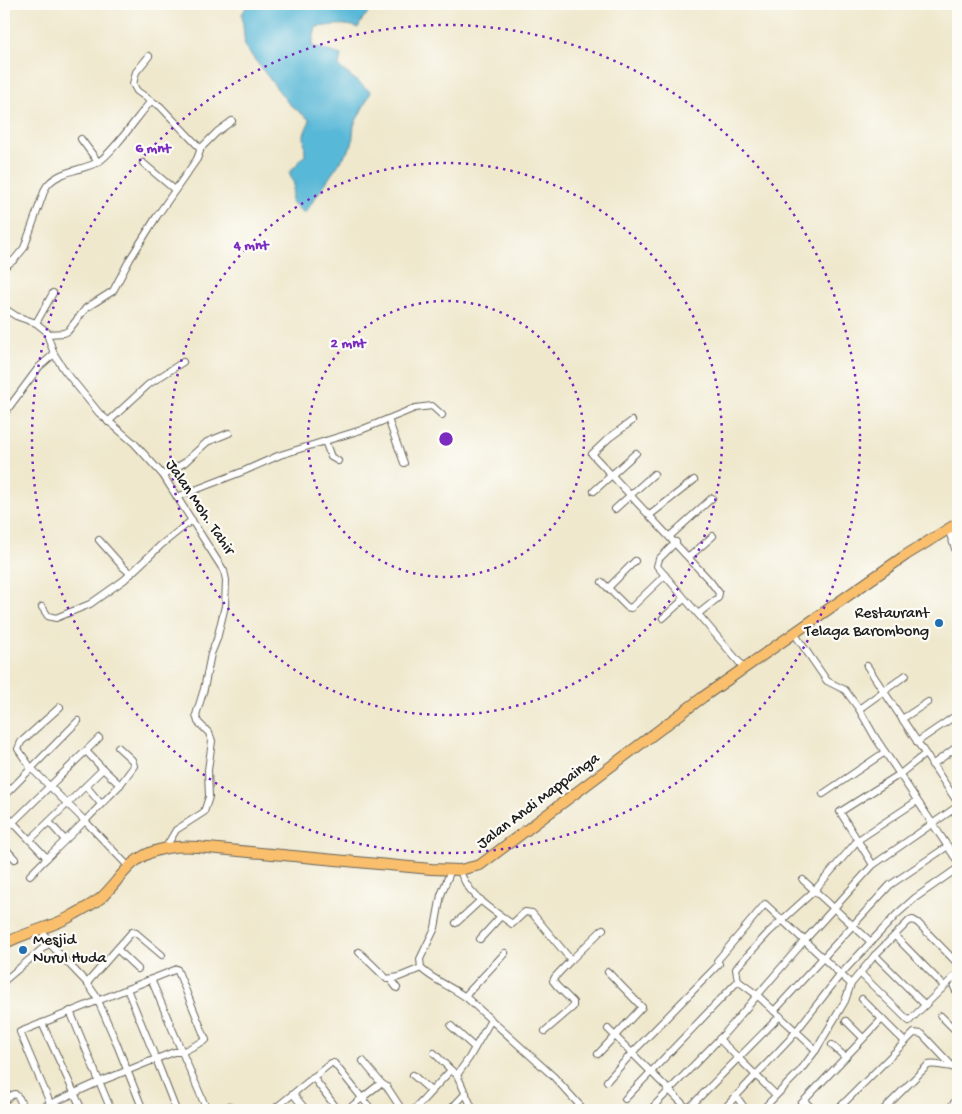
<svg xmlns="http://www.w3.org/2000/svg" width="962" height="1114" viewBox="0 0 962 1114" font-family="'Gochi Hand',sans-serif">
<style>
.water{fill:#58b8d7;stroke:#3a6a7a}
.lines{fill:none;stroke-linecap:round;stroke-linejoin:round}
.street-casing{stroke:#66635a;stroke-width:8}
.primary-casing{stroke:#66635a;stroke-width:12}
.street{stroke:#fff;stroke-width:6}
.primary{stroke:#f9bf6d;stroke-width:10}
.ring{fill:none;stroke:#7b2cbf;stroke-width:2.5;stroke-dasharray:2.5 5}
.poi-dot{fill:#1f6fb2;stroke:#fdfcf7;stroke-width:2}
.labels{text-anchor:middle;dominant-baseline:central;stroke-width:4.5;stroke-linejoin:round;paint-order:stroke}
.street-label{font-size:16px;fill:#1c1c1c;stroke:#fdfcf7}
.poi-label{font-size:16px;fill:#1c1c1c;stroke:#fdfcf7;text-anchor:end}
.centre{fill:#7b2cbf;stroke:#fdfcf7;stroke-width:2.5}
.ring-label{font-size:15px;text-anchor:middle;font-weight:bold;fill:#7b2cbf;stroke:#fdfcf7;stroke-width:4.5;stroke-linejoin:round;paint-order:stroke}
</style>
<rect width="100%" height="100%" fill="#fdfcf7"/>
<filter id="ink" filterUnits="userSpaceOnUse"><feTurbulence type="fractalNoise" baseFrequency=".02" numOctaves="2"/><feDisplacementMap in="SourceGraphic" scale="10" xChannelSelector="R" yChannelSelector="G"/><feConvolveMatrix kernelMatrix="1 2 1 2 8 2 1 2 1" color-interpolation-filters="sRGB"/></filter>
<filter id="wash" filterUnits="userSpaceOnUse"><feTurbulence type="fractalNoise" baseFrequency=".0096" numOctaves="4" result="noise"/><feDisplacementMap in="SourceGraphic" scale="20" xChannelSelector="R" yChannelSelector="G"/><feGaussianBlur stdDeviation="1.12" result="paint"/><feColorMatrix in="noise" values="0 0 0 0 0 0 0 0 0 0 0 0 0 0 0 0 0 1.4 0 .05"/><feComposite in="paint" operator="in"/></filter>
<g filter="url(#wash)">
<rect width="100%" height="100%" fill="#efe8cd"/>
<path class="water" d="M248,4H379L363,18L358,28C346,22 328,26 316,27L312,46L341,55L339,67L371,92L354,125L352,145L304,214L291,201L294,184L289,173L305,155L304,134L310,120L289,104L245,47L242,14Z"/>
</g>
<g filter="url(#ink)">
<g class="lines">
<defs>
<g id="street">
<polyline points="149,56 136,72 133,84 137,91 151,101"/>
<polyline points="81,139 98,162"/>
<polyline points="200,149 217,132 232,121"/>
<polyline points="143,163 175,190"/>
<path d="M4,267L14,260L24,248L45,189C54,171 81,171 98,162C112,154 139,115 151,101L160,106L199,147L200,151L197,159L157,216L130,259L113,291L86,308L68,331L64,333L48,334"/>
<polyline points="4,308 16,316 36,323 46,331 54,354 65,371 99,413 134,443 163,475 224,571 226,580 225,606 217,639 211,654 204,689 196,715 198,722 209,733 212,741 208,770 209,797 204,812 176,830 166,847"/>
<polyline points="36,323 53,293"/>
<polyline points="4,414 39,367 54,354"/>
<polyline points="388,419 404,463"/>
<polyline points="632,421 609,438 592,454 710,581 719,593 718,598 698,614"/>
<polyline points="108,422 149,384 183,362"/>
<polyline points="325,441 331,457 338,461"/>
<polyline points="163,475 184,463 207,442 229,433"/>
<polyline points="594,491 636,453"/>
<polyline points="177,497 244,471 280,455 361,430 415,408 432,406 442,415"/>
<polyline points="615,509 654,474"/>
<polyline points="650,515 694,480"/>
<polyline points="948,529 958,557"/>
<polyline points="670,536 712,498"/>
<polyline points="99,540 123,567 131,574"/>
<polyline points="676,542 659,559 657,566 744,668"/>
<polyline points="689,557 713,536"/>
<polyline points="602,582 627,607 631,608 665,575"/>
<polyline points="608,588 635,561"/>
<polyline points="42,607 48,616 56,618 90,604 124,580 161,545 192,520"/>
<polyline points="663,618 684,599"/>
<polyline points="794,633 827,681 845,690 859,709 875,737 958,862"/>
<polyline points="867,666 958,803"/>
<polyline points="60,707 21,742 18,749 31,768 85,821 120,785 134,766 132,760 118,747"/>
<polyline points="859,709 906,675"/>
<polyline points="902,719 928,702"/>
<polyline points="917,742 958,714"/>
<polyline points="86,751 103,769"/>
<polyline points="932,765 958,746"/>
<polyline points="86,786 101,804"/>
<polyline points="823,794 885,752"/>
<polyline points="4,796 78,721"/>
<polyline points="4,813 47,858 85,821 129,867"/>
<polyline points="49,822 65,840"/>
<polyline points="4,831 99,738"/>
<polyline points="30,840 103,769 120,785"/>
<polyline points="4,847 15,859"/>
<polyline points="873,865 958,806"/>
<path d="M451,870L441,895L435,928L420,959L421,968C429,978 456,989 468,999L554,1077L584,1110"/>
<path d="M460,870C466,894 493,910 512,924L525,912L532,913L571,960L555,977L553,981L557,986L573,1002V1007L545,1031"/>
<polyline points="30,875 47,858"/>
<polyline points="803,880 871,942"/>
<polyline points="456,923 481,900"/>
<polyline points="41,928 49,943 87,983 96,996 116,1042 143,1110"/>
<polyline points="895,936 944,986"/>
<polyline points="480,939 501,916"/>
<polyline points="117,949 138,969"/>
<polyline points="359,952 387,979 399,977 421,968"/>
<polyline points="875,955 925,1005"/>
<polyline points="571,960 603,929"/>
<polyline points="860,973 909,1021 958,973"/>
<polyline points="390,979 397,988"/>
<polyline points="4,981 49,943"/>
<polyline points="738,981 736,969 738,966 769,932 814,891 858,840 917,801"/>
<polyline points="738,981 757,995 816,1050"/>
<polyline points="958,981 954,987 958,995"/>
<polyline points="87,983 132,932 136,933 162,955"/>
<polyline points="127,989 156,1059 174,1052 182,1052 207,1110"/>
<polyline points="465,996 505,953"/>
<polyline points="862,999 905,1042"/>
<polyline points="70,1011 111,1110"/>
<polyline points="774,1011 890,885 948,846"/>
<polyline points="941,1016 958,1033"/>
<polyline points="846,1021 863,1038"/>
<polyline points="42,1023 82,1110"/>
<polyline points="451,1026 474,1047"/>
<polyline points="719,1039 776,1095"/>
<polyline points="832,1045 845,1057"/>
<polyline points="434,1053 451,1070"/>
<polyline points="598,1054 642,1007 608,972"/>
<polyline points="363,1061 381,1083"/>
<polyline points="958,1061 953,1067 958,1073"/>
<polyline points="413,1075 431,1091"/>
<polyline points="313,1077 338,1110"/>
<polyline points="607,1081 632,1053 608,1029"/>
<polyline points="293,1094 306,1110"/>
<polyline points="736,1096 746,1110"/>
<polyline points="625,1099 738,981"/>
<polyline points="4,1101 12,1095 15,1094 19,1098 24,1110"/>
<polyline points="804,1101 814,1110"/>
<polyline points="799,1106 882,1019"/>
<polyline points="37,1110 99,1082 156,1059 176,1110"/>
<polyline points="53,1110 20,1032 177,969 206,1040 182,1052 151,979"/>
<polyline points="224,1110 229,1106"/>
<polyline points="273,1110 331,1063 334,1063 362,1098 381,1083 387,1087 402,1110"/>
<polyline points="347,1110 362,1098 372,1110"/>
<polyline points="414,1110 451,1070 457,1075"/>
<polyline points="450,1110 466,1093"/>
<polyline points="473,1110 457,1075 469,1058 491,1020"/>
<polyline points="650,1110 725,1033 805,940 873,865 840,812 900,774 925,754"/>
<polyline points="687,1110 780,1016"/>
<polyline points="689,1110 632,1053 719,964 717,961 765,904 851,984"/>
<polyline points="723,1110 790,1039 841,974 897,914 915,898 958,868"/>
<polyline points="737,1110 742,1105"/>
<polyline points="762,1110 800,1071 816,1050 845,1001 851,984 875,955 909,921 913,920 918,923 958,964"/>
<polyline points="837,1110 914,1033 922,1034 953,1067"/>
<path d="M883,1110L928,1065C936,1063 944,1067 953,1067"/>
<polyline points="948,1110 958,1098"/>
</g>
<path id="primary" d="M4,944C27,931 53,928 75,914C84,909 93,904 101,898C111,889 118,878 127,869C145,849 171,845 197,847L431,869L460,870L480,865L703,697L906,555L958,523"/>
</defs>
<use href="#street" class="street-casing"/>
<use href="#primary" class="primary-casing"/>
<use href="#street" class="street"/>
<use href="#primary" class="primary"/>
</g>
</g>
<g class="ring">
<circle cx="446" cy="439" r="138"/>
<circle cx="446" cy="439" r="276"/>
<circle cx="446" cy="439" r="414"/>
</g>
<g class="poi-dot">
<circle cx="939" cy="623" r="5"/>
<circle cx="23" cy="950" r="5"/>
</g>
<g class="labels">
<g class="street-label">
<text transform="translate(199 508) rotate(56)">Jalan Moh. Tahir</text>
<text transform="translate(539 802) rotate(-37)">Jalan Andi Mappainga</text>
</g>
<g class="poi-label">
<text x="929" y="614">Restaurant<tspan x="929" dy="18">Telaga Barombong</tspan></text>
<text x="33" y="941" text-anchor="start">Mesjid<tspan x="33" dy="18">Nurul Huda</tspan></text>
</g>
</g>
<circle cx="446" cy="439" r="8" class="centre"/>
<g class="ring-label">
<text x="153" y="152">6 mnt</text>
<text x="251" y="249">4 mnt</text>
<text x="348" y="347">2 mnt</text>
</g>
<rect width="962" height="1114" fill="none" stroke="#fdfcf7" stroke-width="20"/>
</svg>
